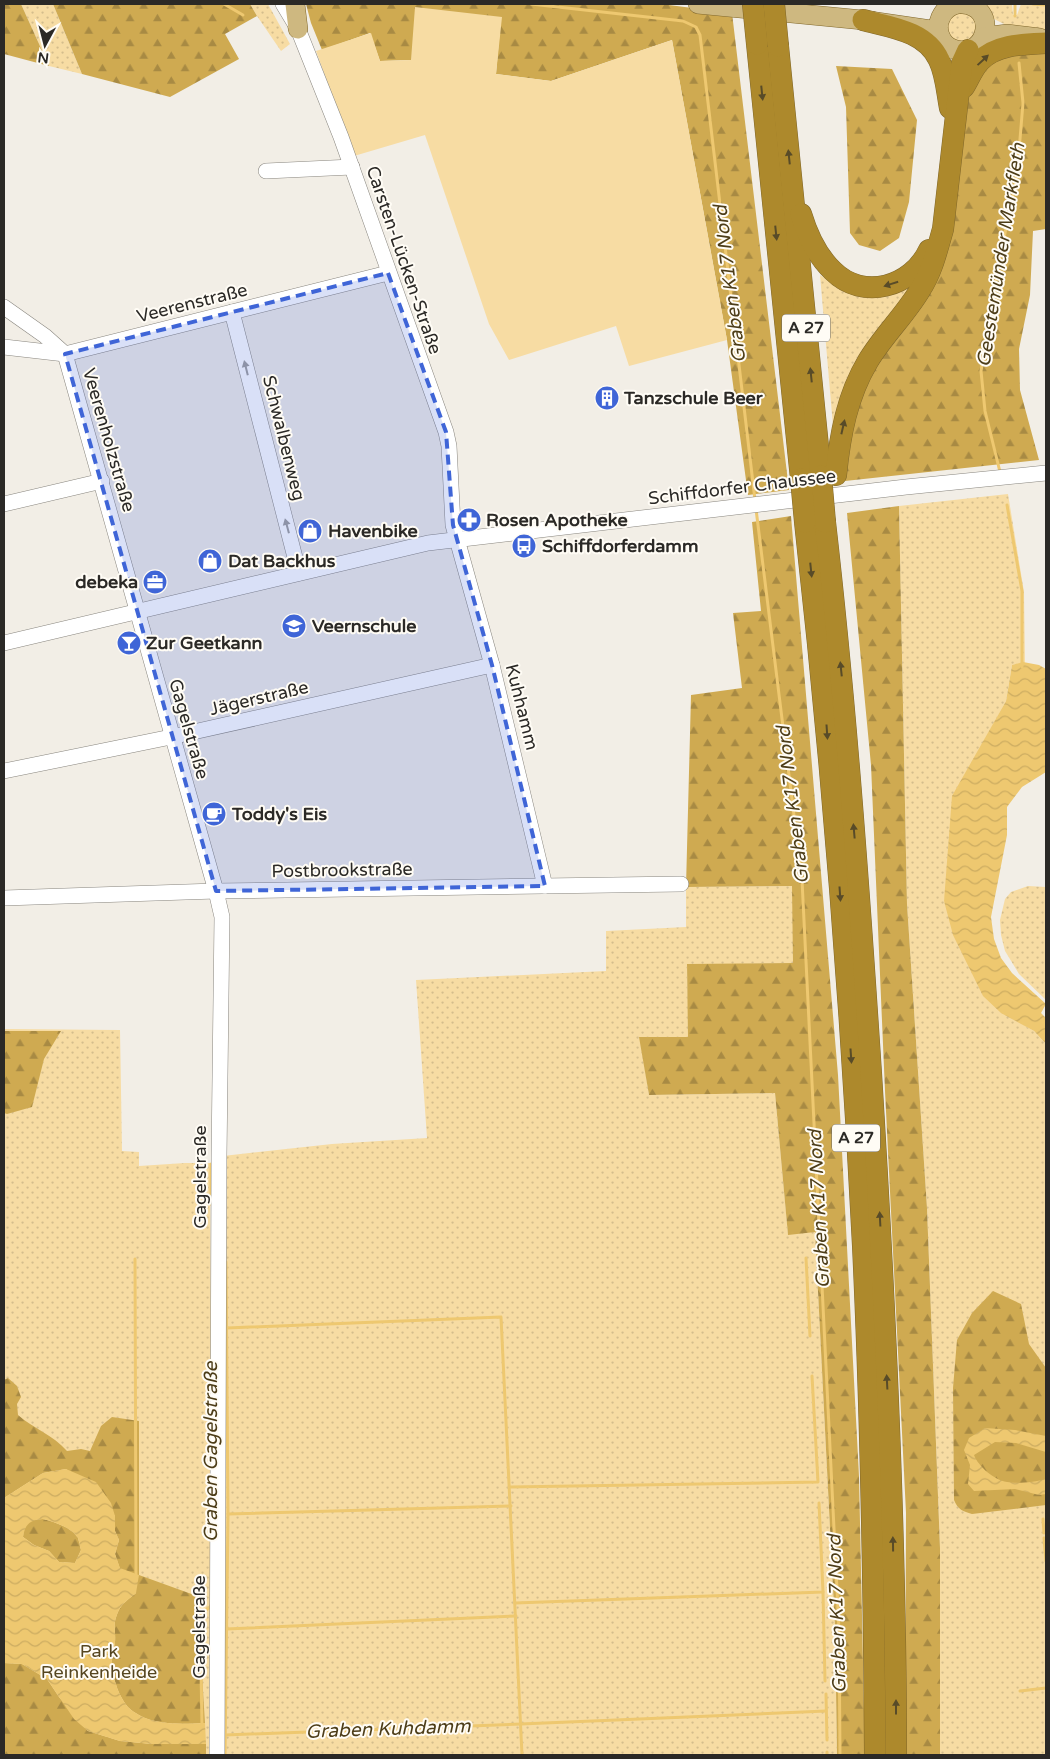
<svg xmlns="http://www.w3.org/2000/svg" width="1050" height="1759" viewBox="0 0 1050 1759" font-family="'Varela Round',sans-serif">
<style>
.green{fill:url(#green-dots)}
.forest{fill:url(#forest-firs)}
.pitch{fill:#f7dca3}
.water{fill:url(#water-waves);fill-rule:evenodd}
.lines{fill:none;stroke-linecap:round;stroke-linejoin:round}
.stream{stroke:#eec870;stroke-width:3}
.minor-casing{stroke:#89867f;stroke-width:16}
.major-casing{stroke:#80672a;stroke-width:20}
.highway-casing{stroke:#80672a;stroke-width:22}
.minor{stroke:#fff;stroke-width:15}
.major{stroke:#ceb880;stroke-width:19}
.highway{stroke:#ad892c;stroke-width:21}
.highway-bridge-casing{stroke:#80672a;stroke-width:22;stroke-linecap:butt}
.highway-bridge{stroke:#ad892c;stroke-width:21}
.oneway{fill:#584b28}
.oneway2{fill:#a09f9d}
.marked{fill:#3f65d7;fill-opacity:0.2;stroke:#3f65d7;stroke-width:4;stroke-dasharray:10 6;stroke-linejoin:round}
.labels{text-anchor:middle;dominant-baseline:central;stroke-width:4;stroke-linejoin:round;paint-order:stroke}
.shield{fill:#fffcf5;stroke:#6b6864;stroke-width:1}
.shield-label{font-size:16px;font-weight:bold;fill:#2b2926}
.street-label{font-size:18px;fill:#2b2926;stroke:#fffcf5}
.poi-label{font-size:18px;font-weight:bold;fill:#2b2926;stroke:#fffcf5;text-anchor:start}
.park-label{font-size:18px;fill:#564620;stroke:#fffcf5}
.water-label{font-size:19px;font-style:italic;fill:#4d3d18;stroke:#fffcf5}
</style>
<defs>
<pattern id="green-dots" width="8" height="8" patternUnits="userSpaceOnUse" patternTransform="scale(1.25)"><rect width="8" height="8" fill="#f7dca3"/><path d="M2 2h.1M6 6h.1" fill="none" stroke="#d4bd8c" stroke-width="1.8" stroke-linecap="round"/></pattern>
<pattern id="forest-firs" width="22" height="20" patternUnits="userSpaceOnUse" patternTransform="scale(1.25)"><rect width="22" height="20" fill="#cfaa51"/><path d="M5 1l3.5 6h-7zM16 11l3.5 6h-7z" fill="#a88a43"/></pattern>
<pattern id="water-waves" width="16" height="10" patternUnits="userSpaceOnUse" patternTransform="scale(1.25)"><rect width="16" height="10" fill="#eec870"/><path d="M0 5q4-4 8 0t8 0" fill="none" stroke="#ccac61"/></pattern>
</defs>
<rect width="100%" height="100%" fill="#f2eee6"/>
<g class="green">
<polygon points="21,4 53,4 82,74 49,66"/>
<polygon points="250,4 268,4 290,44 281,51 257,16"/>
<polygon points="982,4 1012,4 1013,15 1017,15 1021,4 1046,4 1046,30 1004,24 992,18"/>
<polygon points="962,9 978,20 973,39 962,43 950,38 946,21"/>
<polygon points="820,275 838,287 915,282 833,426"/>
<polygon points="1008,494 1024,592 1025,663 1012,665 1006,701 985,739 944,901 1022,1024 1034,1031 1046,1044 1046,1755 940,1755 940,1548 927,1208 907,904 899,506"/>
<polygon points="793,886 793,963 687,965 689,1037 640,1037 649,1095 775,1093 788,1234 815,1231 835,1627 837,1755 221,1755 223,1156 332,1144 427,1138 416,980 606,971 606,931 686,927 686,887"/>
<polygon points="1028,886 1046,887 1046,1000 1019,974 1005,951 1001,935 1000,920 1005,899 1011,892"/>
<polygon points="4,1029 120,1030 122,1151 139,1152 139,1166 185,1163 210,1163 213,1755 4,1755"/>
</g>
<g class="forest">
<polygon points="4,4 21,4 49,66 4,54"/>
<polygon points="53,4 250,4 257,16 225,34 239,59 170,97 82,74"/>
<polygon points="306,4 661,4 732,13 789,490 748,495 727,340 672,40 551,81 496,74 501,17 411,60 380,61 370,33 322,50 311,23"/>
<polygon points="1046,50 1046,229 1033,231 1030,295 1019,349 1020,390 1039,460 845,481 851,427 858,400 887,348 928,295 963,119 971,86 998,56"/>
<polygon points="836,66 892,69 917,120 909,202 899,238 880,251 859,245 850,233 846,107"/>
<polygon points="899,506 907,904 927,1208 940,1548 940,1755 905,1755 906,1513 885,1091 871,765 847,513"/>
<polygon points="791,516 838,1075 859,1476 865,1755 837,1755 835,1627 815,1232 788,1235 775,1093 649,1095 639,1037 688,1037 687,964 793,963 792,886 686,887 691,695 742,688 733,613 761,611 752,522"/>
<polygon points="4,1031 61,1031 44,1059 32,1107 7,1114 4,1113"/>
<path d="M993,1291L1021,1304L1029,1344L1046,1368V1505L972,1514C963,1511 958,1510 954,1500L953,1388L957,1340L972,1313Z"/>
<path d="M8,1378L17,1386L21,1397L17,1404L18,1415C34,1429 53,1435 67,1451L81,1449L90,1451L101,1426L112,1417L139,1421V1575L197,1596L205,1723C182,1724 154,1726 134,1712C121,1704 113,1680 112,1665C111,1658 115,1649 115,1642C116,1629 112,1626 118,1612C122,1603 129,1599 136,1593L131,1573L120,1569L115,1554L119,1540L115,1531V1516L66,1469L43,1473L4,1498V1380Z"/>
<path d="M43,1519C54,1522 71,1527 78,1538C79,1541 80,1547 81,1550L75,1563L59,1562L49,1551L34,1545L23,1537L24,1527L31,1520Z"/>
<polygon points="4,1663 22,1664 47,1679 59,1697 88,1731 120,1741 152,1744 206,1744 206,1755 4,1755"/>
</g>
<polygon class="pitch" points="415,7 502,17 496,74 551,81 672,40 727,340 629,366 616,326 509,360 489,324 425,135 354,156 316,51 371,33 380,61 411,60"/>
<g class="water">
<polygon points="1023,662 1039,665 1046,669 1046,772 1022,787 1007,807 1007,835 991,917 994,939 1001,958 1012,973 1046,1004 1041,1013 1046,1018 1046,1044 1034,1031 1001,1013 983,996 953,935 944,901 952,796 1006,701 1012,665"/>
<path d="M985,1428L1015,1430L1046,1436V1452L1016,1443L995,1442L974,1455C978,1466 994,1480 1007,1482C1018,1484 1035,1482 1046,1479V1494L1039,1495L1015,1489L974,1491L968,1484L970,1465L964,1450L969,1438Z"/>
<path d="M66,1469L96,1482L111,1503L115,1516V1531L119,1540L115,1554L120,1568L139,1575L136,1593C129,1599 122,1603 118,1612C112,1626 116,1629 115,1642C115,1649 111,1658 112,1665C113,1680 121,1704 134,1712C154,1726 182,1724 205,1723L206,1744H152L120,1741L88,1731L74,1719L47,1679L22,1664L4,1663V1498L43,1473ZM43,1519C54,1522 71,1527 78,1538C79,1541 80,1547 81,1550L75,1563L59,1562L49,1551L34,1545L23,1537C25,1524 30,1520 43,1519Z"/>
</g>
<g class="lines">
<g class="stream">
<polyline points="224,4 243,15"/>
<polyline points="531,4 683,21 696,27 700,35 755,500"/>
<polyline points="1015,4 1015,16"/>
<polyline points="1033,4 1046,5"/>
<polyline points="1000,472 985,411 981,371 999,262 1017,175 1023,103 1019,63"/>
<polyline points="1007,505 1022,591 1022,667"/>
<polyline points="756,509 802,880 839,1630 840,1755"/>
<polyline points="211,1164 211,1204"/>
<polyline points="806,1258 810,1336"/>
<polyline points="135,1259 136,1574"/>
<polyline points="227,1328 501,1317 522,1755"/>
<polyline points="510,1487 818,1482 812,1376"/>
<polyline points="228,1514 511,1506"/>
<polyline points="1043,1519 1044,1533"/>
<polyline points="1044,1538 1046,1561"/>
<polyline points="823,1592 825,1681"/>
<polyline points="515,1603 823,1592 819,1503"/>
<polyline points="226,1629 516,1616"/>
<polyline points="1020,1691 1046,1688"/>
<polyline points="826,1694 827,1740"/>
<polyline points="202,1726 200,1615 210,1607 211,1605"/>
<polyline points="225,1735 521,1724 826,1711"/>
<polyline points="827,1752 827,1755"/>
<polyline points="225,1755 228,1514 226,1262"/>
</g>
<defs>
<g id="minor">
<polyline points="283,4 298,29 341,137 446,432 449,446 453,525 492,665 545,886"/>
<polyline points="266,171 352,167"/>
<polyline points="4,307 45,336 65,354 216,891 222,917 219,1157 217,1755"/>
<polyline points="232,312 299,573"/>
<polyline points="4,347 65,354 388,273"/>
<polyline points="4,504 102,481"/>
<polyline points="4,643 428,543 906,487 1046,473"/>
<polyline points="4,771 171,737 492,665"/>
<polyline points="4,898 216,891 681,884"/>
</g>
<g id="major">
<polyline points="295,4 298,29"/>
<polyline points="698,4 863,20 938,31"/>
<path d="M958,4C942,7 933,25 942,40C945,45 951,49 957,50C988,57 998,7 963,4"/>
<polyline points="984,37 1007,34 1040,38"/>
</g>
<g id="highway">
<path d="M863,20C890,27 926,31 939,60C946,74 947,93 950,108"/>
<polyline points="757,44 801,479"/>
<polyline points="778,46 821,476"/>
<path d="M964,87C969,79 973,68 980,61C996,44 1025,44 1046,43"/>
<path d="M801,214C807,234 817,256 833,271C863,301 912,287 929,250"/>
<path d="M836,475C840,435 847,396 868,361C883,336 905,315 920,290C932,272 937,250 943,229L962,63L968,50"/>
<path d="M805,522C832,763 851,1004 863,1246C871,1416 874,1585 875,1755"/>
<path d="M825,522C846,705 859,889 871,1073C885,1300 896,1528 896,1755"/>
</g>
</defs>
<use href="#minor" class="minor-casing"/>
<use href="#major" class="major-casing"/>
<use href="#highway" class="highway-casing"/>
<use href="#minor" class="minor"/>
<use href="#major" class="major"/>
<use href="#highway" class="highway"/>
<defs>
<g id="highway-bridge">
<polyline points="753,4 757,44"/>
<polyline points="774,4 778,46"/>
<polyline points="821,476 825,522"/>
<polyline points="801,479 805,522"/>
</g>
</defs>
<use href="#highway-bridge" class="highway-bridge-casing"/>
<use href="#highway-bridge" class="highway-bridge"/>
</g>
<defs><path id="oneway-solid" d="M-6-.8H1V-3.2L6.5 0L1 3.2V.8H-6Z" transform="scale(1.25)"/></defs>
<g class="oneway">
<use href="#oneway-solid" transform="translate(983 60) rotate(-43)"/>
<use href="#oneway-solid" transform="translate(762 93) rotate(84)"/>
<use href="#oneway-solid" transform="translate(789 157) rotate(-96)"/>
<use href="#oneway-solid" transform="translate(776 233) rotate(84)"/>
<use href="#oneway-solid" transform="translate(891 284) rotate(163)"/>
<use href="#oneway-solid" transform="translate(811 375) rotate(-96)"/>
<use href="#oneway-solid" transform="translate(843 427) rotate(-77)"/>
<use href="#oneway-solid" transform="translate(811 570) rotate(84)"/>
<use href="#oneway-solid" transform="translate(841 669) rotate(-96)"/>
<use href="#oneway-solid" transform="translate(827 732) rotate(86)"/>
<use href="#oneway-solid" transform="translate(854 831) rotate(-95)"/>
<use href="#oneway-solid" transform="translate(840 894) rotate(86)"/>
<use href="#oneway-solid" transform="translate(851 1056) rotate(86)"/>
<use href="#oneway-solid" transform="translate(880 1219) rotate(-93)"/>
<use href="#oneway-solid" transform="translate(887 1382) rotate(-93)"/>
<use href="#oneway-solid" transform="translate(893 1544) rotate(-91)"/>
<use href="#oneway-solid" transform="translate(896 1707) rotate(-90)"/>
</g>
<g class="oneway2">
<use href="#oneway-solid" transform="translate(246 368) rotate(-104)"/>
<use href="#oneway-solid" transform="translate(287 526) rotate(-105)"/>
</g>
<path class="marked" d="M388,273L446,432L453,525L492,665L545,886L216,891L65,354Z"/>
<defs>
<symbol id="building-disc" viewBox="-11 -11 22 22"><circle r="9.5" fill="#3f65d7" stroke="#fffcf5"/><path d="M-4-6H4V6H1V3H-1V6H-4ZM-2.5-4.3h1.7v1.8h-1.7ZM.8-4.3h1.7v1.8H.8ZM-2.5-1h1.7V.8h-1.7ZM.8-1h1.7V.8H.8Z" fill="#fff"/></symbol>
<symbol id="pharmacy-disc" viewBox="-11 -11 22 22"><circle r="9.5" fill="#3f65d7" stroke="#fffcf5"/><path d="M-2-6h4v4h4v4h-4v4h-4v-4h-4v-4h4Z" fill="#fff"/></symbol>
<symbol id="shop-disc" viewBox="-11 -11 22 22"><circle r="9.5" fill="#3f65d7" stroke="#fffcf5"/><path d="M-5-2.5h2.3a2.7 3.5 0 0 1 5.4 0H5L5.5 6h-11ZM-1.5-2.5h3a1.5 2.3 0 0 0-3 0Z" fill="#fff"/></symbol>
<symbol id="bus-disc" viewBox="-11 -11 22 22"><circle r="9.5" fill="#3f65d7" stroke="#fffcf5"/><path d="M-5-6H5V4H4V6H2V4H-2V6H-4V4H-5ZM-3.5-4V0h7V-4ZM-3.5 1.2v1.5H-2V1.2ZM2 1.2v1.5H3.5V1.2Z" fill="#fff"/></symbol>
<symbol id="office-disc" viewBox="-11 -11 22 22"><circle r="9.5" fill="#3f65d7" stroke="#fffcf5"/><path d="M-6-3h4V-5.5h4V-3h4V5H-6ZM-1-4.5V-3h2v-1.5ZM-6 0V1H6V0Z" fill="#fff"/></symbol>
<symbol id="school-disc" viewBox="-11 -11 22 22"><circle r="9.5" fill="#3f65d7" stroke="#fffcf5"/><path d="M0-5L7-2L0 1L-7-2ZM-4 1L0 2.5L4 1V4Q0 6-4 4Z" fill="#fff"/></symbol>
<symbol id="bar-disc" viewBox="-11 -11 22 22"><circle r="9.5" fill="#3f65d7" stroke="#fffcf5"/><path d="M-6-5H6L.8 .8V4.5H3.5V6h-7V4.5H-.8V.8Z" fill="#fff"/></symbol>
<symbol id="cafe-disc" viewBox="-11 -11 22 22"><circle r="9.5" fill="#3f65d7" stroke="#fffcf5"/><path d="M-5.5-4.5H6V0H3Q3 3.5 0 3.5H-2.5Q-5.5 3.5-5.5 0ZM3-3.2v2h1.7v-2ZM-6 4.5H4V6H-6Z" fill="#fff"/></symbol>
</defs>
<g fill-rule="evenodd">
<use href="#building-disc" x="593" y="384" width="28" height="28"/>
<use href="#pharmacy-disc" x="455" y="506" width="28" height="28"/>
<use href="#shop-disc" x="296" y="517" width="28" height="28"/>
<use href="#bus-disc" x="510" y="532" width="28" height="28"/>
<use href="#shop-disc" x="196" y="547" width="28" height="28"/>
<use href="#office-disc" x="141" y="568" width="28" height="28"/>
<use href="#school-disc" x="280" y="612" width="28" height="28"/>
<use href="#bar-disc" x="115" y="629" width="28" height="28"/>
<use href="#cafe-disc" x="200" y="800" width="28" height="28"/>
</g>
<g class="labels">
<g class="shield">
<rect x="782" y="314.5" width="48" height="27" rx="4"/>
<rect x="832" y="1124.5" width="48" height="27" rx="4"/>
</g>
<g class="shield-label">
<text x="806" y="328">A 27</text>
<text x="856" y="1138">A 27</text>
</g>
<g class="street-label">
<text transform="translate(404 260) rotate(71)">Carsten-Lücken-Straße</text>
<text transform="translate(192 303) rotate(-14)">Veerenstraße</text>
<text transform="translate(284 438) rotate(76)">Schwalbenweg</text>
<text transform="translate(109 440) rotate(74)">Veerenholzstraße</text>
<text transform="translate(742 487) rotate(-7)">Schiffdorfer Chaussee</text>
<text transform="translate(259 698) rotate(-13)">Jägerstraße</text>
<text transform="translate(522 707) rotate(76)">Kuhhamm</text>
<text transform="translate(189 729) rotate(74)">Gagelstraße</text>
<text transform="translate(342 870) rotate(-1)">Postbrookstraße</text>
<text transform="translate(200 1177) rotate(-90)">Gagelstraße</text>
<text transform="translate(199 1627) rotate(-90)">Gagelstraße</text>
</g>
<g class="poi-label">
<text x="624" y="398">Tanzschule Beer</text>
<text x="486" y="520">Rosen Apotheke</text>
<text x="328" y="531">Havenbike</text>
<text x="542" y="546">Schiffdorferdamm</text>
<text x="228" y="561">Dat Backhus</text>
<text x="138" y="582" text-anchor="end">debeka</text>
<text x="312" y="626">Veernschule</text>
<text x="146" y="643">Zur Geetkann</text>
<text x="232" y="814">Toddy's Eis</text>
</g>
<g class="park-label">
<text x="99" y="1651">Park<tspan x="99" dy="21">Reinkenheide</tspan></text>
</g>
<g class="water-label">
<text transform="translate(1001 255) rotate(-81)">Geestemünder Markfleth</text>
<text transform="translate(730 284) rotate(-97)">Graben K17 Nord</text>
<text transform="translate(793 805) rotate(-97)">Graben K17 Nord</text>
<text transform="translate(819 1209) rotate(-93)">Graben K17 Nord</text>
<text transform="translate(211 1452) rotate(-90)">Graben Gagelstraße</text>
<text transform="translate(837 1614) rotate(-92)">Graben K17 Nord</text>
<text transform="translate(388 1729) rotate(-2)">Graben Kuhdamm</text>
</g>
</g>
<rect width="1050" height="1759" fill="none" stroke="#2b2926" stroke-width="10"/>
<g transform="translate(45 45) rotate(187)" stroke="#fffcf5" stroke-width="4" paint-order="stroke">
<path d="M0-4L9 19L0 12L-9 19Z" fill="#2b2926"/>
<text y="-8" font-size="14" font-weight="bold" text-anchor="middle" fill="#2b2926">N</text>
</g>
</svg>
